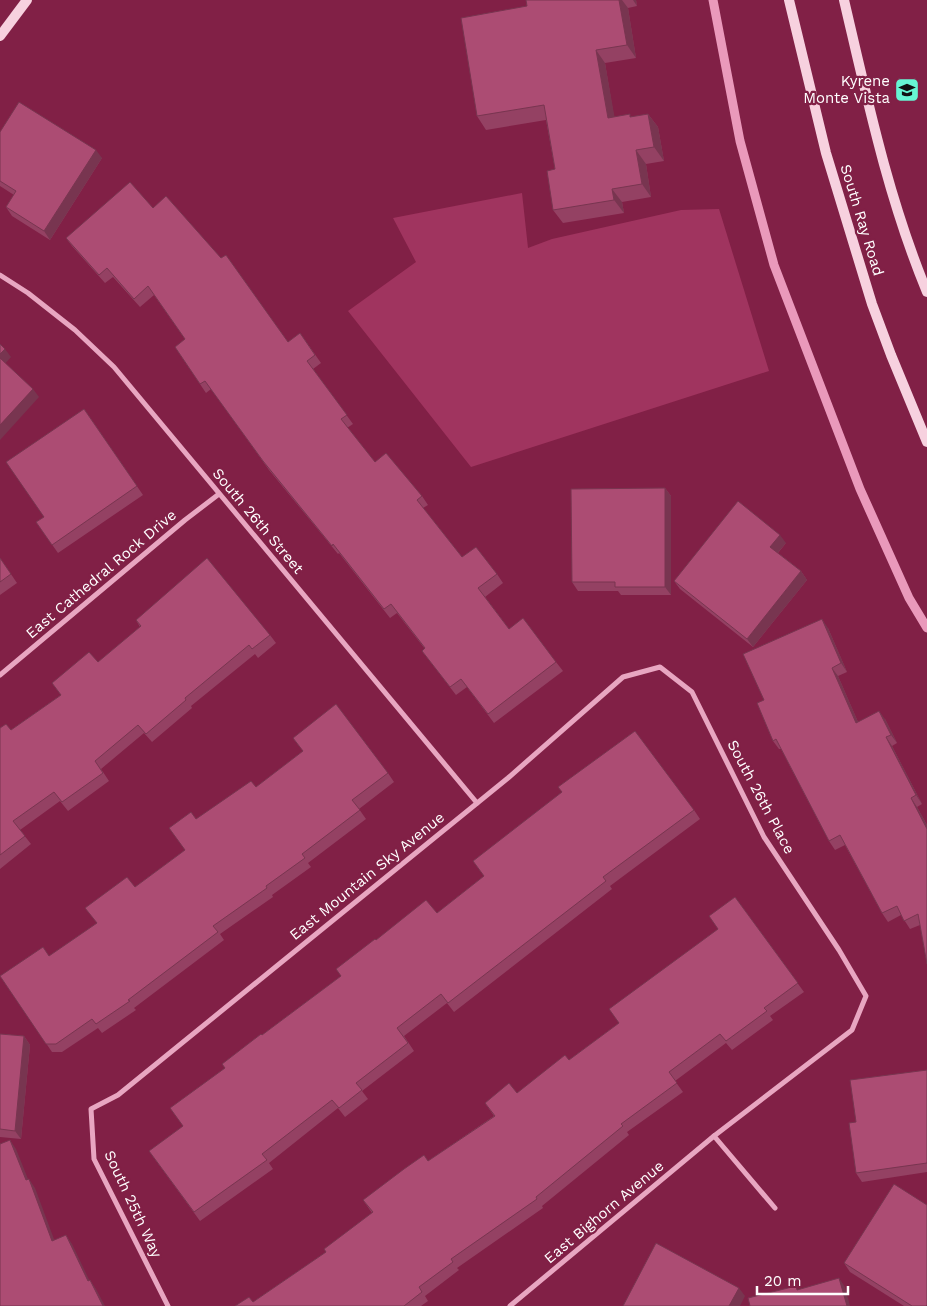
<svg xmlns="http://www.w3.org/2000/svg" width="927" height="1306" viewBox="0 0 927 1306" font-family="'Work Sans',sans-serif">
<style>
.green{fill:#a0345f}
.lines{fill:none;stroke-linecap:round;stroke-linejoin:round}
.stream{stroke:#ea99bb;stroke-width:9}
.street{stroke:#e8a6c1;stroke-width:5}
.secondary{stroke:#f7d1df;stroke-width:10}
.wall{fill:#944163}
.shaded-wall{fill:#783550}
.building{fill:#ac4c73;stroke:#783550}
.labels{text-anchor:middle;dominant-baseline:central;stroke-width:4.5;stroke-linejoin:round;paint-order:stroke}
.poi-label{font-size:15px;fill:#fff;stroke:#812046;text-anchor:end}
.street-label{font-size:15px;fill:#fff;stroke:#812046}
</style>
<rect width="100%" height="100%" fill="#812046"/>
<polygon class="green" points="522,193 528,248 552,239 681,210 719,209 769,371 471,467 348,311 416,262 393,218"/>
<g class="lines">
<polyline class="stream" points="713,0 740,141 774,265 860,489 909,598 927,628"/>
<g class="street">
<polyline points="0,275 28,293 75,330 114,367 477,803"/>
<polyline points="0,675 185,520 219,494"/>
<polyline points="714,1136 775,1208"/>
<polyline points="168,1306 94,1159 91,1109 118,1095 508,778 623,677 660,667 692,692 764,837 839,950 866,996 852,1030 714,1136 510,1306"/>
</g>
<g class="secondary">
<polyline points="789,0 826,153 872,304 891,355 927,442"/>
<path d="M844,0C867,98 888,198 927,292"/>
<polyline points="0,36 27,0"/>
</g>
</g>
<g class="wall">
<polygon points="526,0 636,0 637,6 628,8 636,58 605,63 614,117 632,117 648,114 658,127 664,161 646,164 651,197 622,202 624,213 563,223 553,210 555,169 546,120 486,130 477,116 527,6"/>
<polygon points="0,132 102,158 50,240 12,216 6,207 14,195 0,186"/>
<polygon points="153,208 288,342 300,333 321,363 313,369 353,424 347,428 375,462 422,496 428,505 423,508 462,557 497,574 503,583 485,597 509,629 556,662 563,671 494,723 467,687 456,695 422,651 425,649 397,613 390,618 339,553 338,554 269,470 211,389 206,393 175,347 185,339 154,295 140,307 113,277 105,283 72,246 66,238"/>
<polygon points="84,409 143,495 58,553 36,522 44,517"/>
<polygon points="665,488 671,496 671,595 621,595 618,591 578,591 572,582"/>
<polygon points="786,543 778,553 801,571 807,580 753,647 680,589 674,581"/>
<polygon points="0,558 17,583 0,595"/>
<polygon points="136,620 270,635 276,643 258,658 255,654 191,706 192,708 152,742 144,733 101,769 109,781 68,811 60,801 20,830 31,844 0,869 0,728 11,730 61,695 52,683 98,662 140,627"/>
<polygon points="828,628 847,672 838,676 858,722 885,719 897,743 892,746 922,804 917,807 927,825 927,964 920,925 910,929 901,915 888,922 882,913 845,845 835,850 829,841 781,749 779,749 773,741 764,700"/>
<polygon points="293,738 388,773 394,782 359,809 366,819 308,863 311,867 272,895 273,897 220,934 224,940 134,1008 136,1010 102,1033 98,1028 62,1052 52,1052 0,976 49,956 97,924 135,887 185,850 196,819 256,787 303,751"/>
<polygon points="694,810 700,819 610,886 612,889 454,1012 447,1003 404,1036 414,1051 362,1091 368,1099 345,1117 338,1108 269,1163 273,1169 200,1221 149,1151 183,1127 225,1068 262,1035 341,976 376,940 437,913 484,876 473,861"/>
<polygon points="735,897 804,992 770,1016 773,1020 732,1050 726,1043 675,1081 683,1092 627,1132 629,1135 542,1206 543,1208 457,1268 459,1270 425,1296 428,1301 421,1306 235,1306 253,1302 326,1252 372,1213 363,1200 428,1161 494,1116 485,1103 517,1093 569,1060 619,1023 718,929"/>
<polygon points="0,1034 24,1036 30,1045 21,1139 0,1137"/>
<polygon points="927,1070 927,1172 862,1182 856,1173 856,1122"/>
<polygon points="844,1263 927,1306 904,1306 850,1272"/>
</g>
<g class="shaded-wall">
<polygon points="619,0 622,0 628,8 636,58 627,45"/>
<polygon points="633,0 636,0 637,6"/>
<polygon points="596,50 605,63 617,131 608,118"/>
<polygon points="648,114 658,127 664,161 654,147"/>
<polygon points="96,150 102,158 50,240 44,231"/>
<polygon points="636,150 646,164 651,197 642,184"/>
<polygon points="612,189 622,202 624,213 614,200"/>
<polygon points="5,349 11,357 4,365 0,359 0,354"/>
<polygon points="33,389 39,397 0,440 0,425"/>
<polygon points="665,488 671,496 671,595 665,587"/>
<polygon points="780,535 786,543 776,555 770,547"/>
<polygon points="801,571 807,580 753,647 747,639"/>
<polygon points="822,619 828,628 847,672 841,663"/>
<polygon points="832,668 838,676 862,731 856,723"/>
<polygon points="879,711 885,719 897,743 891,735"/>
<polygon points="886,737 892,746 922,804 916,795"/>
<polygon points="911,798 917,807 927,825 927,829"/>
<polygon points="24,1036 30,1045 21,1139 15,1131"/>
<polygon points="10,1140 16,1149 32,1189 26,1180"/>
<polygon points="29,1179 35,1188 58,1250 52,1241"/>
<polygon points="66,1235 72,1244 94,1290 88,1281"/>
<polygon points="839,1278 845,1287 850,1306 847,1306"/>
<polygon points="90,1280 96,1289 105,1306 103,1306"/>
<polygon points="739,1288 745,1296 740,1306 729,1306"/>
</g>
<g class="building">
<polygon points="526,0 619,0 627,45 596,50 608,118 630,114 630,117 648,114 654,147 636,150 642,184 612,189 614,200 553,210 547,171 555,169 544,105 477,116 461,18 527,6"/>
<polygon points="19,102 96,150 44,231 6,207 16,191 0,181 0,132"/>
<polygon points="130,182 153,208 166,196 221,258 226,255 288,342 300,333 315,355 307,361 347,415 341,419 375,462 386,453 422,496 417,500 462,557 476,547 497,574 478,588 509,629 523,618 556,662 488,714 461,679 450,687 422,651 425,648 391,604 384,609 333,544 332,546 263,461 205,381 200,384 175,347 185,339 148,286 134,299 107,268 99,275 66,238"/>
<polygon points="0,344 5,349 0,354"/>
<polygon points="0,358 33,389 0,425"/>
<polygon points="84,409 137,486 52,545 36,522 44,517 6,462"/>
<polygon points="665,488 665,587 615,587 615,582 572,582 571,489"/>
<polygon points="738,501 780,535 770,547 801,571 747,639 674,581"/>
<polygon points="0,558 11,574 0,582"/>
<polygon points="207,558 270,635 252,649 249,645 185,698 186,700 146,734 138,725 95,761 103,773 62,802 54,792 13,821 25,836 0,855 0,728 6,724 11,730 61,695 52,683 89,652 98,662 141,626 136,620"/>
<polygon points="822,619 841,663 832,668 856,723 879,711 891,735 886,737 916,795 911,798 927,829 927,964 918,914 904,921 897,906 882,913 840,835 829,841 776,739 773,741 757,703 764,700 743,654"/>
<polygon points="336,704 388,773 352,800 360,810 302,854 305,858 266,886 267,888 213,926 218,932 128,1000 130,1001 96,1024 92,1019 56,1044 46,1044 0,976 43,947 49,956 97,923 85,908 127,877 135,887 185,850 169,828 191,812 196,819 251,781 256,787 303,751 293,738"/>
<polygon points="635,731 694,810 603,877 606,881 448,1003 441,994 397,1028 408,1043 356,1083 362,1090 339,1108 332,1100 262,1154 267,1160 194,1212 149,1151 183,1126 170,1108 225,1068 222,1064 261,1034 262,1035 341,976 336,969 375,939 376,940 426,900 437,913 484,876 473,861 562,792 558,787"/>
<polygon points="735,897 798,983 764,1008 767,1011 726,1041 720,1034 669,1072 677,1083 621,1124 623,1126 536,1197 537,1199 451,1259 453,1262 419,1287 422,1292 404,1306 235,1306 249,1297 253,1302 326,1252 324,1249 373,1212 363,1200 404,1169 424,1155 428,1161 495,1116 485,1103 509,1083 517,1093 565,1055 569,1060 619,1023 609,1009 718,929 709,916"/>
<polygon points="0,1034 24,1036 15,1131 0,1129"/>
<polygon points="927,1070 927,1163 856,1173 849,1123 856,1122 850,1080"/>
<polygon points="10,1140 26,1180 29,1179 52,1241 66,1235 88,1281 90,1280 103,1306 0,1306 0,1144"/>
<polygon points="894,1184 927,1205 927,1305 926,1306 912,1306 844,1263"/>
<polygon points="656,1243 739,1288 729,1306 623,1306"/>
<polygon points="839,1278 847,1306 750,1306 748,1298 796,1286 797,1290"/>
</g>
<defs>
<symbol id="school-square" viewBox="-11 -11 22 22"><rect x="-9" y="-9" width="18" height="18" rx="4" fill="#66f6d3" stroke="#812046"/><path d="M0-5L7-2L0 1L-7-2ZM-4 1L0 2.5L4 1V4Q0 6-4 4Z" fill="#111"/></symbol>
</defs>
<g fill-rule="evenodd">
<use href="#school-square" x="893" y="76" width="28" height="28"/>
</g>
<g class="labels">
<g class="poi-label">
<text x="890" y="81">Kyrene<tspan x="890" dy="17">Monte Vista</tspan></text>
</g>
<g class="street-label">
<text transform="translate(862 220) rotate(73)">South Ray Road</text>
<text transform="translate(258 521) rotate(50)">South 26th Street</text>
<text transform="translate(101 574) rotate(-40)">East Cathedral Rock Drive</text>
<text transform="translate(761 797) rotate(62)">South 26th Place</text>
<text transform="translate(367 876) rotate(-39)">East Mountain Sky Avenue</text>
<text transform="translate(133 1204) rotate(65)">South 25th Way</text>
<text transform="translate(604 1212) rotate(-40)">East Bighorn Avenue</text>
</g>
</g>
<path d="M757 1286v8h91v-8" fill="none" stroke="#ffffff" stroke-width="2.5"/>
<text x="764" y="1286" font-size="15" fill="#ffffff" stroke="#812046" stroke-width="4" paint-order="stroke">20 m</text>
</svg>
